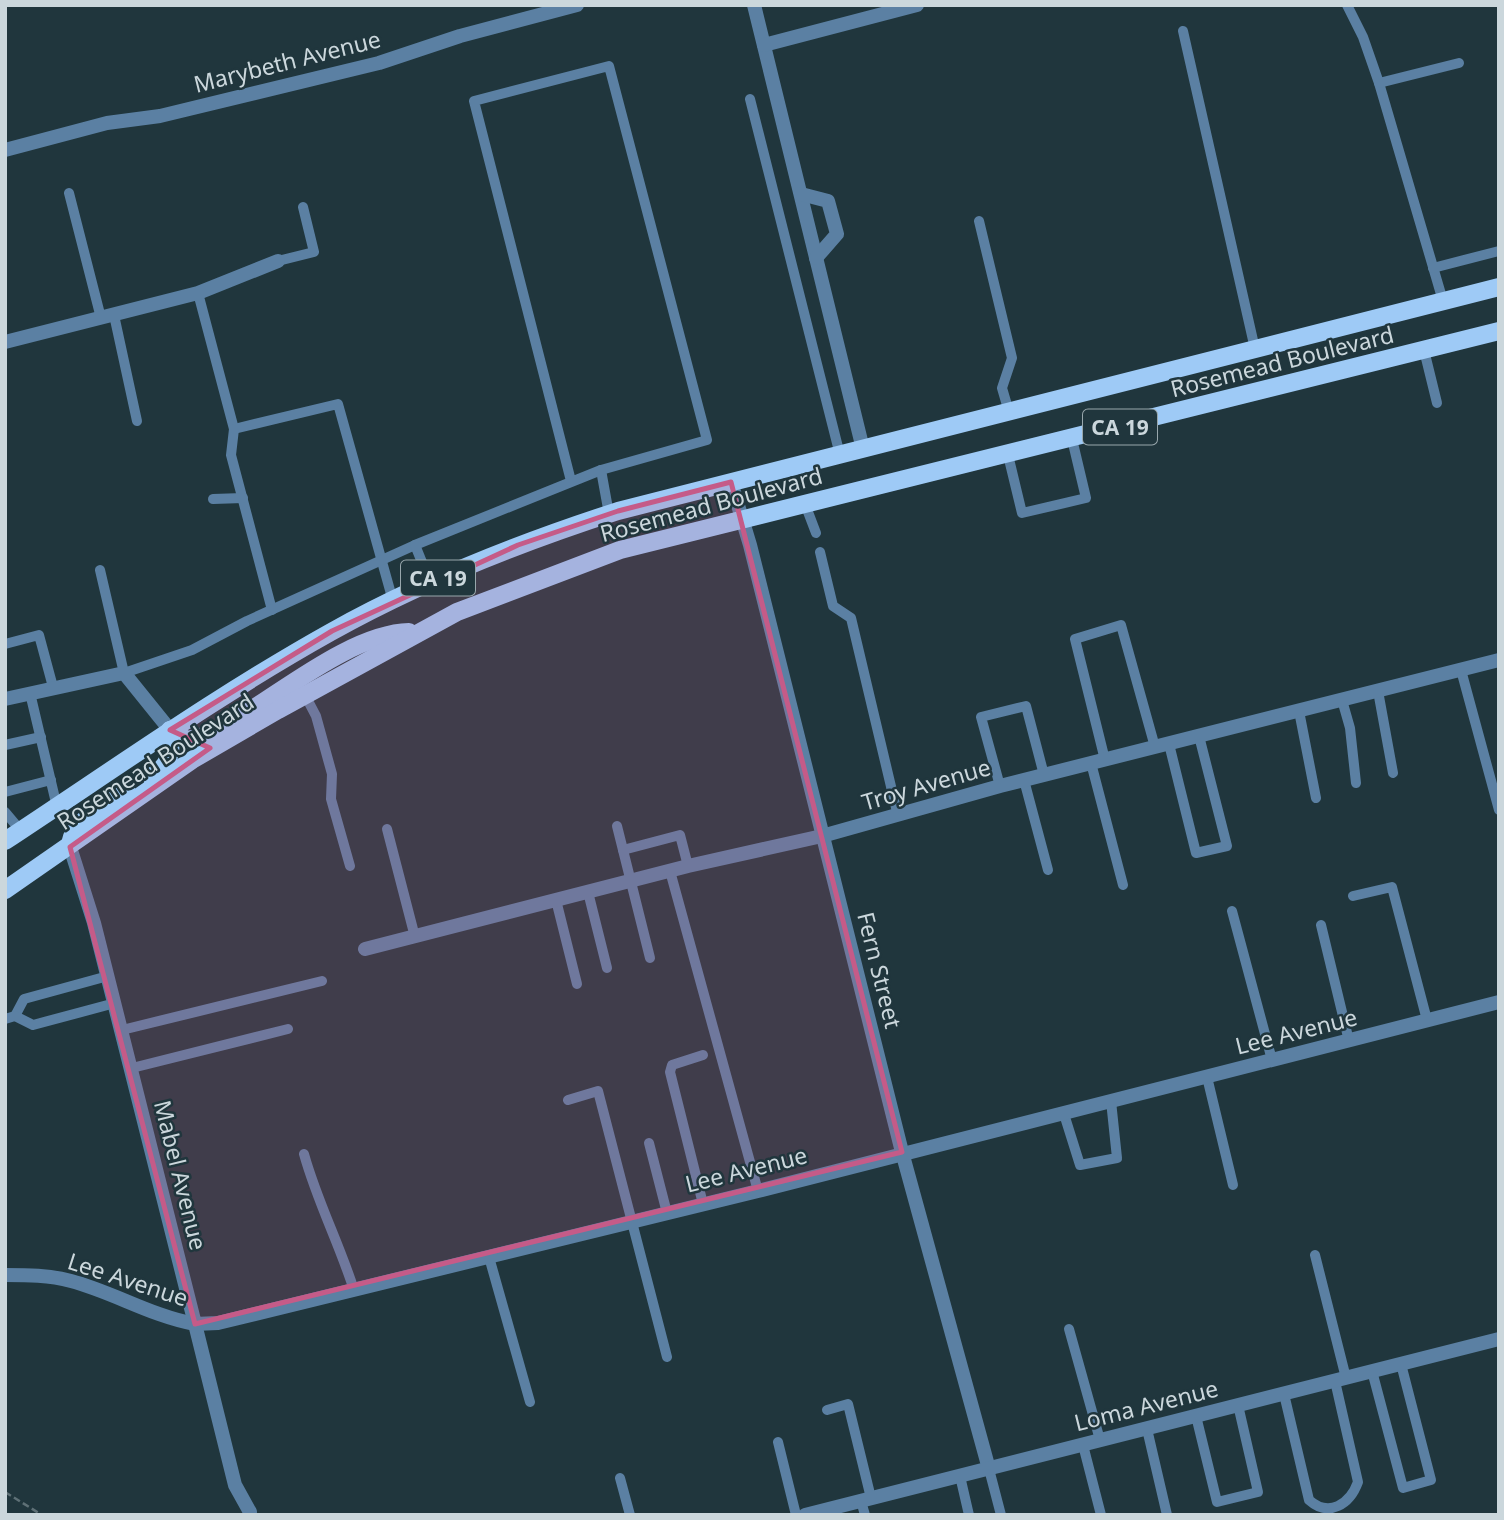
<svg xmlns="http://www.w3.org/2000/svg" width="1504" height="1520" viewBox="0 0 1504 1520" font-family="'Noto Sans',sans-serif">
<style>
.lines{fill:none;stroke-linecap:round;stroke-linejoin:round}
.path{stroke:#5e7076;stroke-width:2.5;stroke-dasharray:7 3.5;stroke-linecap:butt}
.service{stroke:#5b80a3;stroke-width:10}
.minor{stroke:#5b80a3;stroke-width:14}
.tertiary{stroke:#5b80a3;stroke-width:14}
.primary{stroke:#9ecaf6;stroke-width:18}
.marked{fill:#c55b88;fill-opacity:0.2;stroke:#c55b88;stroke-width:5;stroke-linejoin:round}
.labels{text-anchor:middle;dominant-baseline:central;stroke-width:5;stroke-linejoin:round;paint-order:stroke}
.shield{fill:#20363d;stroke:#98a7ac;stroke-width:2}
.shield-label{font-size:21px;font-weight:bold;fill:#cbd7dc}
.street-label{font-size:23px;fill:#cbd7dc;stroke:#20363d}
</style>
<rect width="100%" height="100%" fill="#20363d"/>
<g class="lines">
<polyline class="path" points="5,1492 42,1515"/>
<g class="service">
<polyline points="1347,5 1363,37 1379,83 1443,301"/>
<polyline points="1183,31 1255,349"/>
<polyline points="1379,83 1459,63"/>
<polyline points="750,99 840,455"/>
<polyline points="69,193 101,318"/>
<polyline points="979,221 1012,358 1002,388 1009,412"/>
<polyline points="278,261 314,252 303,207"/>
<polyline points="1433,268 1499,251"/>
<polyline points="198,293 234,429 231,455 272,610"/>
<polyline points="114,315 137,421"/>
<polyline points="1424,350 1437,403"/>
<polyline points="234,429 338,404 393,601"/>
<polyline points="1008,455 1022,513 1086,498 1072,439"/>
<polyline points="601,470 609,514"/>
<polyline points="213,499 243,498"/>
<polyline points="805,504 816,533"/>
<polyline points="820,552 833,606 851,618 898,816"/>
<polyline points="100,570 124,673 192,650 247,621 415,545"/>
<polyline points="430,582 415,545 601,470 707,440 609,66 474,101 571,481"/>
<polyline points="5,644 39,635 53,687"/>
<polyline points="1461,670 1499,810"/>
<polyline points="1378,691 1393,773"/>
<polyline points="30,693 57,807"/>
<polyline points="305,695 316,716 332,774 331,799 350,866"/>
<polyline points="1342,700 1350,728 1356,783"/>
<polyline points="1299,711 1316,798"/>
<polyline points="1169,744 1196,853 1227,846 1199,736"/>
<polyline points="5,745 41,737"/>
<polyline points="1105,760 1075,639 1121,625 1155,747"/>
<polyline points="1091,763 1123,885"/>
<polyline points="1024,780 1048,870"/>
<polyline points="1000,786 981,717 1026,706 1044,775"/>
<polyline points="5,792 51,780"/>
<polyline points="5,812 21,831"/>
<polyline points="617,826 650,958"/>
<polyline points="387,829 415,937"/>
<polyline points="623,850 680,835 688,866"/>
<polyline points="670,871 758,1191"/>
<polyline points="588,892 607,968"/>
<polyline points="1353,896 1392,887 1427,1020"/>
<polyline points="556,900 577,984"/>
<polyline points="1232,911 1272,1060"/>
<polyline points="1321,925 1349,1041"/>
<polyline points="15,1016 24,999 108,976"/>
<polyline points="5,1019 15,1016 33,1025 115,1003"/>
<polyline points="122,1030 322,981"/>
<polyline points="132,1068 288,1029"/>
<polyline points="1207,1077 1233,1185"/>
<polyline points="568,1100 598,1091 667,1357"/>
<polyline points="1064,1114 1080,1165 1117,1158 1111,1101"/>
<polyline points="649,1143 667,1213"/>
<path d="M304,1154C317,1201 339,1243 354,1290"/>
<polyline points="703,1204 670,1072 672,1065 703,1055"/>
<polyline points="1315,1255 1346,1378"/>
<polyline points="489,1257 530,1402"/>
<polyline points="1069,1329 1100,1440"/>
<polyline points="1372,1371 1403,1488 1431,1480 1401,1364"/>
<path d="M1284,1394L1309,1500C1329,1518 1350,1504 1358,1482L1335,1381"/>
<polyline points="827,1410 848,1404 871,1498"/>
<polyline points="1196,1416 1217,1502 1258,1492 1238,1405"/>
<polyline points="1147,1429 1167,1515"/>
<polyline points="778,1442 796,1515"/>
<polyline points="1083,1445 1101,1515"/>
<polyline points="989,1469 1001,1515"/>
<polyline points="960,1476 969,1515"/>
<polyline points="620,1478 630,1515"/>
<polyline points="861,1501 865,1515"/>
</g>
<g class="minor">
<polyline points="754,5 863,449"/>
<polyline points="764,45 917,5"/>
<polyline points="5,150 107,123 160,116 379,63 460,36 577,5"/>
<polyline points="801,194 828,201 837,234 816,258"/>
<polyline points="5,342 198,293 278,261"/>
<polyline points="731,482 750,545 902,1152 989,1469"/>
<polyline points="5,699 124,673 170,730"/>
<polyline points="70,847 94,923 195,1324 218,1323 758,1191 1499,1002"/>
<polyline points="365,949 688,866 822,836 1000,786 1499,660"/>
<polyline points="805,1515 1499,1339"/>
</g>
<path class="tertiary" d="M5,1275C27,1275 49,1275 71,1281C113,1292 151,1316 195,1324L235,1485L250,1512"/>
<g class="primary">
<path d="M170,730L186,740C213,736 231,723 254,708C295,682 359,633 409,632"/>
<path d="M151,777C171,765 172,752 170,730"/>
<path d="M5,841C113,770 218,695 331,632C422,581 519,543 618,511L1499,287"/>
<path d="M70,844C74,819 107,805 127,792"/>
<polyline points="5,890 192,760 278,710 457,612 620,550 1499,331"/>
</g>
</g>
<path class="marked" d="M731,482L902,1152L195,1324L70,847L210,748L170,730L332,631L518,545L618,511Z"/>
<g class="labels">
<g class="shield">
<rect x="1083" y="409.5" width="74" height="35" rx="5"/>
<rect x="401" y="560.5" width="74" height="35" rx="5"/>
</g>
<g class="shield-label">
<text x="1120" y="427">CA 19</text>
<text x="438" y="578">CA 19</text>
</g>
<g class="street-label">
<text transform="translate(287 61) rotate(-14)">Marybeth Avenue</text>
<text transform="translate(1282 361) rotate(-14)">Rosemead Boulevard</text>
<text transform="translate(711 504) rotate(-15)">Rosemead Boulevard</text>
<text transform="translate(155 761) rotate(-33)">Rosemead Boulevard</text>
<text transform="translate(926 784) rotate(-16)">Troy Avenue</text>
<text transform="translate(880 970) rotate(76)">Fern Street</text>
<text transform="translate(1296 1031) rotate(-14)">Lee Avenue</text>
<text transform="translate(746 1169) rotate(-14)">Lee Avenue</text>
<text transform="translate(181 1175) rotate(76)">Mabel Avenue</text>
<text transform="translate(128 1279) rotate(18)">Lee Avenue</text>
<text transform="translate(1146 1405) rotate(-14)">Loma Avenue</text>
</g>
</g>
<rect width="1504" height="1520" fill="none" stroke="#cbd7dc" stroke-width="14"/>
</svg>
